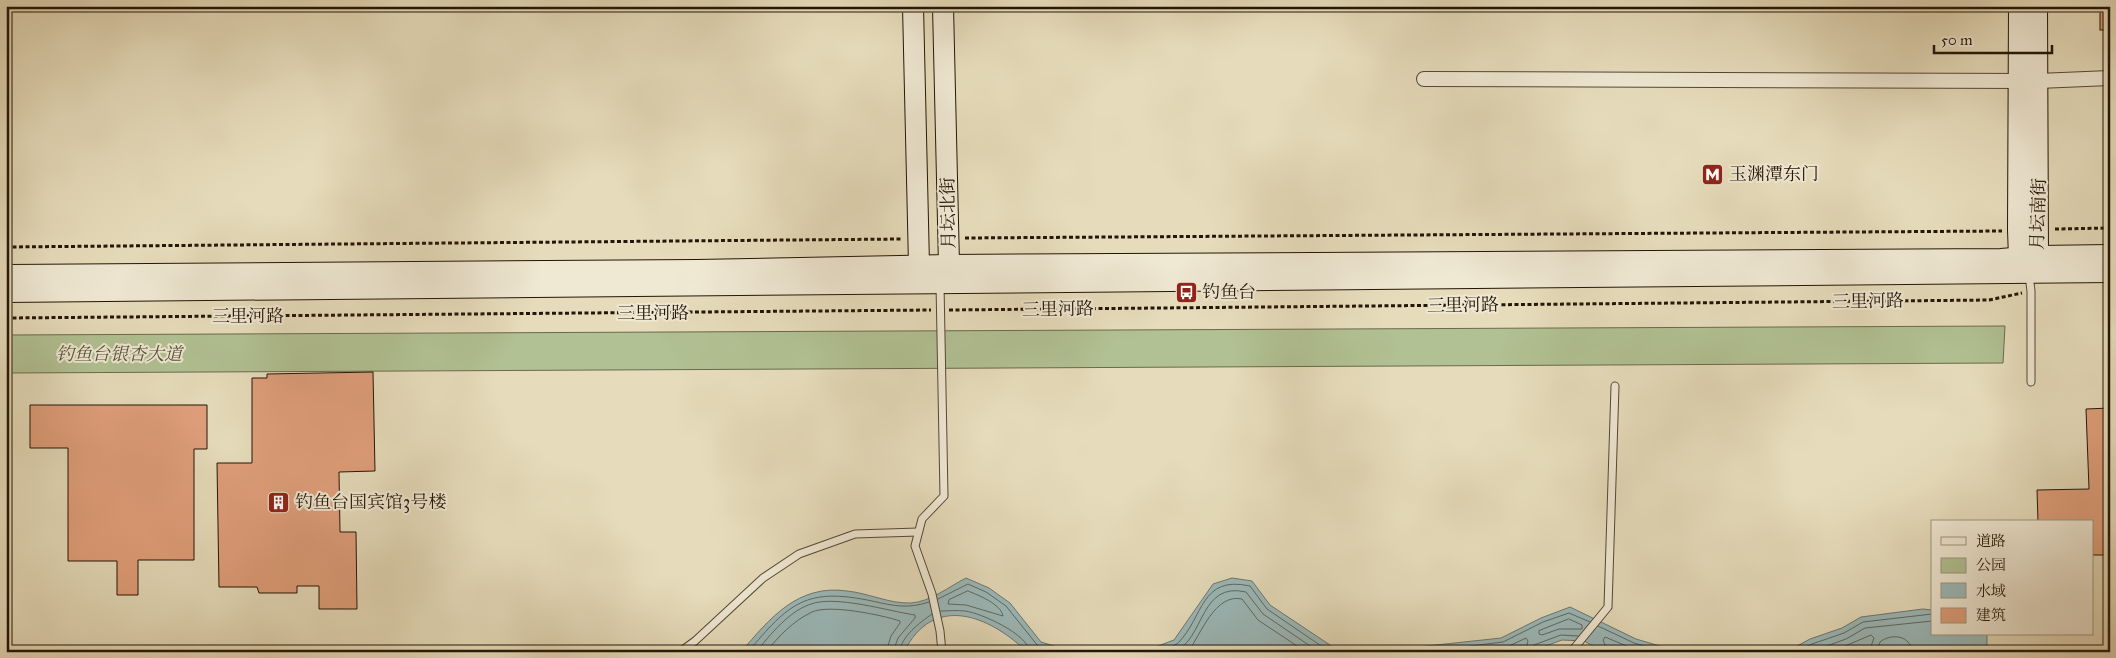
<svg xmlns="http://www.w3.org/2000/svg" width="2116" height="658" viewBox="0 0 2116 658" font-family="'IM FELL Great Primer','Noto Serif SC',serif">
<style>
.green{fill:#b1c193;stroke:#6a6b4d}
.water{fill:#9bb9ba;stroke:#6b7772}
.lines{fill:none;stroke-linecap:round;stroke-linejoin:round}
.shore{stroke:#5f6760;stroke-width:1}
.building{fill:#e09f7b;stroke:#231507}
.service-casing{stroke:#544734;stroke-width:9}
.minor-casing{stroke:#544734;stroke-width:16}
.secondary-casing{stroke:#231507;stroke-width:22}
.path{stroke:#231507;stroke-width:3;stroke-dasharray:4 2.5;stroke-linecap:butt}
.service{stroke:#efe8d3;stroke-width:7}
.minor{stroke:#efe8d3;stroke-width:14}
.secondary{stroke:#efe8d3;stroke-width:20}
.labels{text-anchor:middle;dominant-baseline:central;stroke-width:4;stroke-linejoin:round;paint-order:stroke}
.poi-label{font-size:18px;fill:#231507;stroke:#efe8d3;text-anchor:start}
.street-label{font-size:18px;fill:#231507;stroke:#efe8d3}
.park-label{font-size:18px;font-style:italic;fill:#555138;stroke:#efe8d3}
</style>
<rect width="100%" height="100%" fill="#e6dcbb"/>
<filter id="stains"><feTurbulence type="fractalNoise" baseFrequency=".004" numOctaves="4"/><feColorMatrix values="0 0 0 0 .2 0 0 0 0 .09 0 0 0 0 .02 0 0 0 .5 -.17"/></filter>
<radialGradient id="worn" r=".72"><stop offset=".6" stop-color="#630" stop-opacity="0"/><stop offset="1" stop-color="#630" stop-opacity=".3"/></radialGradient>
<polygon class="green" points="2005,326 2003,363 6,373 6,335"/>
<g class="water">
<path d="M966,578L989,588L1010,603L1041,642L1074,652H1027C989,615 933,593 904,652H741C770,618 798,584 847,591C868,593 890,604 911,603C930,602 950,586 966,578Z"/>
<polygon points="1232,578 1252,581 1270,605 1333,647 1390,650 1501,638 1541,618 1570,607 1636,639 1680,652 1604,652 1584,641 1562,640 1529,652 1123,652 1150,649 1174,640 1213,584"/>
<polygon points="1923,609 1932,610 1932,634 1987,634 1987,652 1916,652 1891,648 1885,652 1786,652 1810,639 1842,628 1861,617"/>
</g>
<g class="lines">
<g class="shore">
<path d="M968,591C978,595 1001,604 1003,616L966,605L948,604L949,600Z"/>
<polyline points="938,599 968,584 986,592 1006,606 1038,646 1056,652"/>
<path d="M941,611C948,611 957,610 965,611C981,613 1028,634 1030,652"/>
<polygon points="1569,619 1582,625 1582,629 1559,629 1542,635 1539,634 1539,631"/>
<polyline points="1598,626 1634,643 1665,652"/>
<path d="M748,652C789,603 806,587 872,601C894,606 908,609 929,602"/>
<path d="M756,652C770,635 789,611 811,604C836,595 888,611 915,615V618L898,638L893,652"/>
<path d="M766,652C779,636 793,621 812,612C829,604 882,615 900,621V623L891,636L886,652"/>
<path d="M899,652C902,636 919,623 932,614"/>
<path d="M1156,652C1163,649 1173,647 1178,643C1204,617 1200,575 1250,586L1267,609L1330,652"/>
<path d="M1174,652C1205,640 1199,581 1246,592L1263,614L1319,652"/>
<path d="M1188,652C1201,634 1215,593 1242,599L1258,620L1306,652"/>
<polyline points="1421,652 1503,642 1543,622 1569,613 1590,622"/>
<polyline points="1483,652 1505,648 1526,638 1528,641 1525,652"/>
<polyline points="1531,652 1534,645 1561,635 1578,636"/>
<polyline points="1608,652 1603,640 1605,637 1641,652"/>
<polyline points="1796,652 1812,644 1844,633 1863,622 1932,614"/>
<polyline points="1810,652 1846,639 1865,628 1932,621"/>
<polyline points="1831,652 1871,635 1874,638 1869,652"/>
<path d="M1877,652L1880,642C1891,633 1911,635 1912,652"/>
</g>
</g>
<g class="building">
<rect x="2100" y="6" width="10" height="24"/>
<polygon points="373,372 375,471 339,472 340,532 356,532 357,609 319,609 319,586 297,586 297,593 259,593 257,587 219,587 217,463 252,463 252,378 267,378 267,374"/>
<polygon points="30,405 207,405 207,449 194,449 194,560 138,560 138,595 117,595 117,561 68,561 68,448 30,448"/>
<polygon points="2110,408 2110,606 2109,555 2092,555 2092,522 2038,522 2037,490 2089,489 2086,409"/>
</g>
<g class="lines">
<defs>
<g id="service">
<polyline points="2029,275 2031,291 2031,382"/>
<polyline points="940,284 944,496 922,519 915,546 932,594 940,631 942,652"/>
<polyline points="680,652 695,641 763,578 799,554 855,534 918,532"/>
<polyline points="1571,652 1608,607 1615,386"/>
</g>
<polyline id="minor" points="1424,79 2038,81 2110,78"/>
<g id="secondary">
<polyline points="913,6 919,265"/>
<polyline points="2019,6 2018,230 2019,257 2026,267"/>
<polyline points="2031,267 2038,256 2037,6"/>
<polyline points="6,275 696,270 949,265 2001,259 2038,256 2110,255"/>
<polyline points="943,275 949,265 943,6"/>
<polyline points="6,292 2110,272"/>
</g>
</defs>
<use href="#service" class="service-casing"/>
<use href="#minor" class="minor-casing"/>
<use href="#secondary" class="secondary-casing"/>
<g class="path">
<polyline points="2055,229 2110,228"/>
<polyline points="965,238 2002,231"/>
<polyline points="6,247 902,239"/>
<polyline points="949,310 1989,300 2022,293"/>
<polyline points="6,318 931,310"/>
</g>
<use href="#service" class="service"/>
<use href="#minor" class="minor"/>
<use href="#secondary" class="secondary"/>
</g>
<defs>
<symbol id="metro-square" viewBox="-11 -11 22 22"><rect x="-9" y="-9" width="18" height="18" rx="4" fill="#8f2418" stroke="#efe8d3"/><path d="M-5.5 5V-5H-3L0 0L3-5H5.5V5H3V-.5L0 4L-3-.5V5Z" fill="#fff"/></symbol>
<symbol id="bus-square" viewBox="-11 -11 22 22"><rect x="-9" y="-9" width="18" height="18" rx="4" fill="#8f2418" stroke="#efe8d3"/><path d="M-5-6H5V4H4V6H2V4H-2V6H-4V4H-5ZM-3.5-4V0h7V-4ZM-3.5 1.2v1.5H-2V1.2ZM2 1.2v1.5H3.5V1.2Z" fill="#fff"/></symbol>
<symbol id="building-square" viewBox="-11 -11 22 22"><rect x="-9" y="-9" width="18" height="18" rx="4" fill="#8f2418" stroke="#efe8d3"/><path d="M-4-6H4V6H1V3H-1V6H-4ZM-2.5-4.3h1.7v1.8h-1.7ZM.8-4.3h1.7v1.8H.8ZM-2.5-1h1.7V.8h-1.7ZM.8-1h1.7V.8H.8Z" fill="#fff"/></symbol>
</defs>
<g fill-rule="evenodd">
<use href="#metro-square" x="1700" y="162" width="25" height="25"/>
<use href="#bus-square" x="1174" y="280" width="25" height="25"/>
<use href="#building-square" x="266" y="490" width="25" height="25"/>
</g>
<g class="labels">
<g class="poi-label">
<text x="1729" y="174">玉渊潭东门</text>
<text x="1202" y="292">钓鱼台</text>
<text x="295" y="502">钓鱼台国宾馆3号楼</text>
</g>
<g class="street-label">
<text transform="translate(948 213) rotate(-91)">月坛北街</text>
<text transform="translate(2038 214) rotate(-88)">月坛南街</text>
<text transform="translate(1868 301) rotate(-1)">三里河路</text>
<text transform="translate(1463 305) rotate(-1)">三里河路</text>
<text transform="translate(1058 309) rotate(-1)">三里河路</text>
<text x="653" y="313">三里河路</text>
<text x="248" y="316">三里河路</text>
</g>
<g class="park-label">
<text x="119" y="354">钓鱼台银杏大道</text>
</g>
</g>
<rect width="2116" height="658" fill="none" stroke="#e6dcbb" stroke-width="25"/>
<rect x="8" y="8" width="2101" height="643" fill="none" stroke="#231507" stroke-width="2.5"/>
<rect x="12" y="12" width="2091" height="633" fill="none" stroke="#231507"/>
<rect x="1931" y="520" width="162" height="115" fill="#efe8d3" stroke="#9d9481"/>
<rect x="1941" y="537" width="25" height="8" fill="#efe8d3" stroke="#9d9481"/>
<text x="1976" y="546" font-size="15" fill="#231507">道路</text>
<rect x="1941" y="558" width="25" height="15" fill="#b1c193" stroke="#9d9481"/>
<text x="1976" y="570" font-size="15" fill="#231507">公园</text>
<rect x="1941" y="583" width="25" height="15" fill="#9bb9ba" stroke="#9d9481"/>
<text x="1976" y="596" font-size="15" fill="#231507">水域</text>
<rect x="1941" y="608" width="25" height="15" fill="#e09f7b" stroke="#9d9481"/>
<text x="1976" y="620" font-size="15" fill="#231507">建筑</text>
<path d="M1934 45v8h118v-8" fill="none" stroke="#231507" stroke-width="2.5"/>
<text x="1941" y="45" font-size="15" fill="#231507" stroke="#efe8d3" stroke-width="4" paint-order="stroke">50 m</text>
<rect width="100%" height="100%" filter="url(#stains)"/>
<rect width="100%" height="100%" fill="url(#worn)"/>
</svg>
